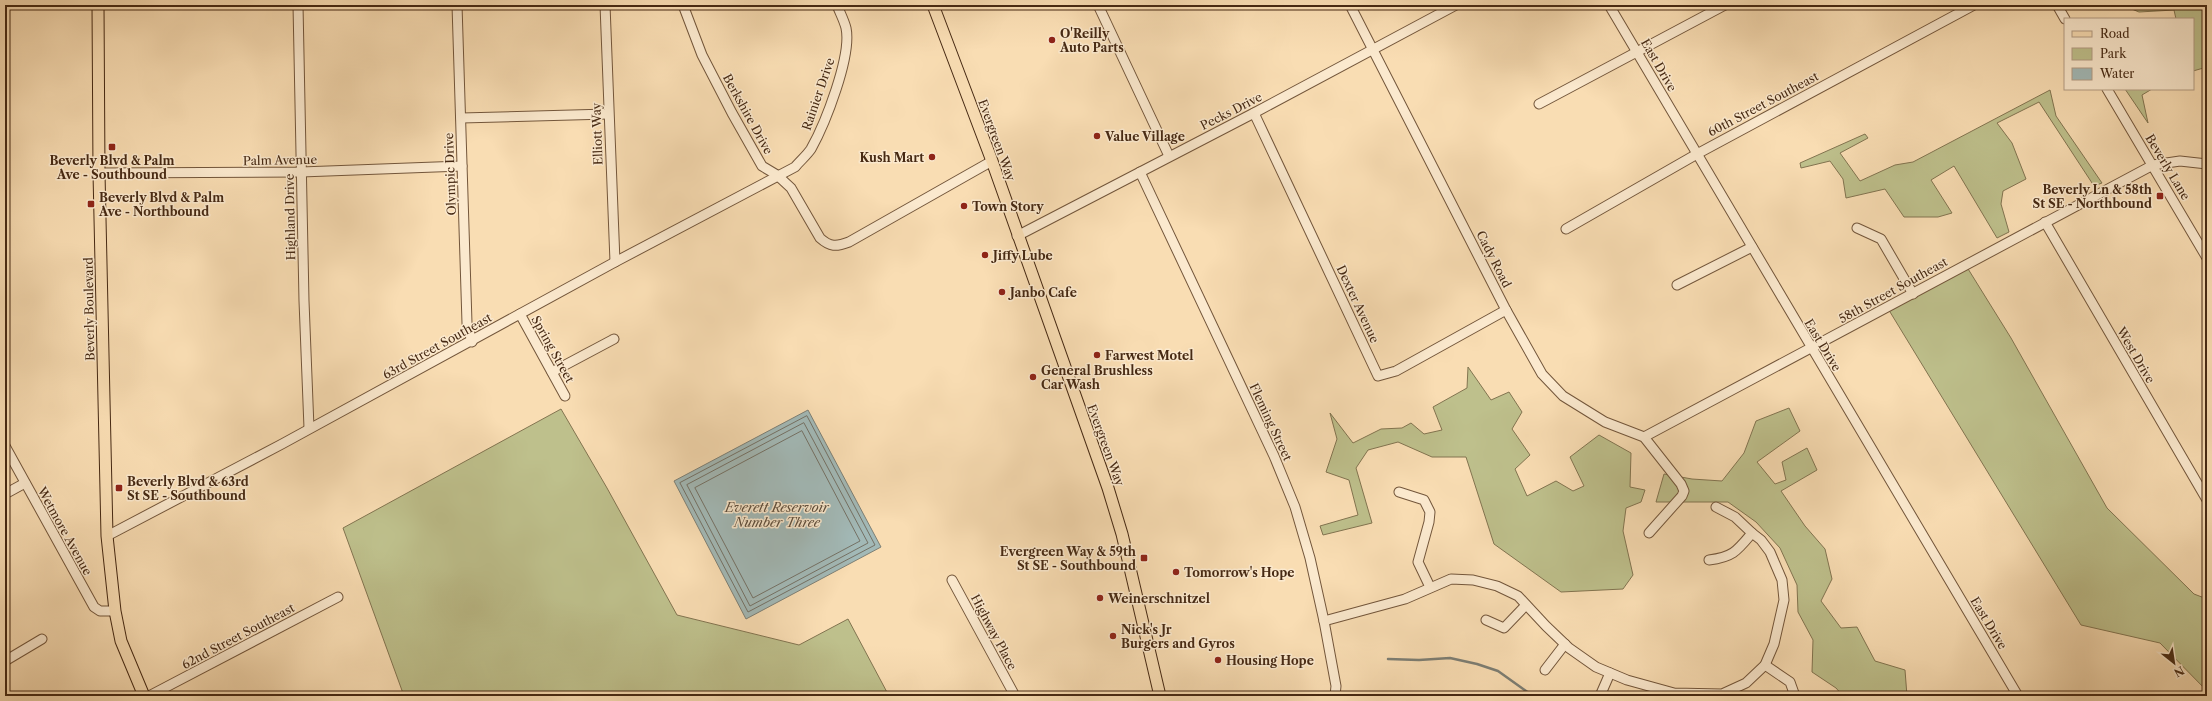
<svg xmlns="http://www.w3.org/2000/svg" width="2212" height="701" viewBox="0 0 2212 701" font-family="'Libre Caslon Text',serif">
<style>
.green{fill:#bec08c;stroke:#827450}
.water{fill:#a2b9b7;stroke:#7d7f75}
.lines{fill:none;stroke-linecap:round;stroke-linejoin:round}
.shore{stroke:#747165;stroke-width:1}
.stream{stroke:#7d7f75;stroke-width:2.5}
.minor-casing{stroke:#73563b;stroke-width:11}
.major-casing{stroke:#462913;stroke-width:13}
.minor{stroke:#fbe9ce;stroke-width:9}
.major{stroke:#f9ddb3;stroke-width:11}
.poi-dot{fill:#8f2418;stroke:#fbe9ce;stroke-width:1.5}
.labels{text-anchor:middle;dominant-baseline:central;stroke-width:3;stroke-linejoin:round;paint-order:stroke}
.poi-label{font-size:12px;font-weight:bold;fill:#462913;stroke:#fbe9ce;text-anchor:start}
.street-label{font-size:12px;fill:#462913;stroke:#fbe9ce}
.water-label{font-size:13px;font-style:italic;fill:#5d4d3c;stroke:#fbe9ce}
</style>
<rect width="100%" height="100%" fill="#f9ddb3"/>
<filter id="stains"><feTurbulence type="fractalNoise" baseFrequency=".005" numOctaves="4"/><feColorMatrix values="0 0 0 0 .2 0 0 0 0 .09 0 0 0 0 .02 0 0 0 .5 -.17"/></filter>
<radialGradient id="worn" r=".72"><stop offset=".6" stop-color="#630" stop-opacity="0"/><stop offset="1" stop-color="#630" stop-opacity=".3"/></radialGradient>
<g class="green">
<polygon points="2122,5 2207,5 2207,67 2193,71 2193,19 2176,19 2174,10 2139,12"/>
<polygon points="2125,89 2152,89 2142,95 2148,123"/>
<polygon points="2050,90 2056,116 2102,183 2094,186 2039,102 1997,123 2012,143 2026,179 2003,191 2001,204 2009,232 1997,238 1954,166 1931,180 1952,213 1938,217 1904,217 1885,189 1846,198 1843,179 1830,161 1801,168 1800,163 1865,134 1868,138 1840,153 1860,181 1895,165 1913,162"/>
<polygon points="1965,264 2011,338 2107,508 2194,594 2207,599 2207,691 2160,643 2081,625 1887,307"/>
<polygon points="1468,367 1491,400 1509,392 1522,412 1512,429 1530,455 1515,469 1527,496 1556,481 1573,491 1584,486 1570,457 1599,435 1631,453 1630,487 1645,490 1641,502 1626,508 1623,531 1633,575 1623,589 1561,592 1494,544 1466,457 1432,457 1398,442 1368,450 1356,468 1372,523 1323,535 1320,526 1358,515 1349,480 1326,472 1337,439 1330,413 1353,443 1381,429 1402,428 1411,423 1424,434 1442,430 1433,407 1467,388"/>
<polygon points="1789,408 1800,431 1757,462 1775,484 1786,480 1782,462 1807,448 1817,470 1781,491 1805,526 1825,549 1832,579 1821,601 1841,628 1857,627 1875,661 1905,670 1907,696 1843,696 1836,688 1812,672 1813,640 1798,612 1797,585 1780,548 1756,522 1728,502 1656,502 1664,474 1692,479 1722,481 1744,453 1756,421"/>
<polygon points="561,409 607,488 677,615 799,645 848,619 889,696 404,696 343,528"/>
</g>
<polygon class="water" points="808,410 881,547 746,619 674,481"/>
<g class="lines">
<g class="shore">
<polygon points="807,416 875,545 748,612 680,483"/>
<polygon points="804,423 868,543 750,606 687,485"/>
<polygon points="802,431 860,541 753,598 695,488"/>
</g>
<polyline class="stream" points="1388,659 1419,660 1450,658 1477,664 1498,671 1533,696"/>
<defs>
<g id="minor">
<polyline points="298,5 304,301 309,428"/>
<polyline points="457,5 467,323 472,342"/>
<polyline points="605,5 615,262"/>
<path d="M683,5L702,55L732,113L762,166L777,175L791,188L820,238C830,247 836,247 849,242L992,161"/>
<polyline points="1098,5 1169,156"/>
<polyline points="1350,5 1506,310 1542,374 1563,396 1605,422 1644,437 1681,484 1684,491 1682,496 1649,533"/>
<polyline points="1609,5 2018,696"/>
<polyline points="2057,5 2065,19"/>
<polyline points="2107,89 2207,258"/>
<polyline points="1539,104 1725,5"/>
<polyline points="1254,113 1378,376 1396,371 1506,310"/>
<polyline points="461,118 608,114"/>
<polyline points="1140,172 1274,456 1295,507 1310,558 1324,621 1336,686 1335,696"/>
<polyline points="99,173 301,172 462,166"/>
<polyline points="2045,222 2207,500"/>
<polyline points="1857,228 1881,239 1913,294"/>
<polyline points="1566,229 1697,154 1974,5"/>
<polyline points="1017,236 1254,113 1456,5"/>
<polyline points="1677,285 1752,247"/>
<polyline points="520,314 565,396"/>
<polyline points="552,372 614,339"/>
<polyline points="1644,437 2153,165 2180,161 2207,164"/>
<polyline points="5,446 94,607 100,611 115,611"/>
<polyline points="1399,492 1424,500 1430,512 1429,522 1418,562 1430,587"/>
<polyline points="5,494 25,483"/>
<polyline points="1716,507 1735,517 1752,533"/>
<path d="M107,536L282,444L615,262L795,167C800,161 807,155 811,149C825,124 852,56 846,28C844,20 840,13 837,5"/>
<polyline points="952,580 1015,696"/>
<polyline points="1486,620 1504,628 1526,605"/>
<path d="M1324,621L1405,599L1451,579L1473,580L1497,586L1518,596L1546,626L1569,648L1596,667L1627,680L1674,693L1722,694L1746,683L1765,665L1774,644L1784,600L1782,580L1770,552L1761,540L1752,533C1737,551 1733,557 1709,560"/>
<polyline points="5,661 42,639"/>
<polyline points="1765,665 1790,682 1795,696"/>
<polyline points="1545,670 1565,644"/>
<polyline points="5,694 6,696"/>
<polyline points="149,696 338,597"/>
<polyline points="1600,696 1610,673"/>
</g>
<g id="major">
<polyline points="98,5 99,173 107,536 115,611 121,641 144,696"/>
<polyline points="933,5 992,161 1108,488 1122,534 1160,696"/>
</g>
</defs>
<use href="#minor" class="minor-casing"/>
<use href="#major" class="major-casing"/>
<use href="#minor" class="minor"/>
<use href="#major" class="major"/>
</g>
<g class="poi-dot">
<circle cx="1052" cy="40" r="4"/>
<circle cx="1097" cy="136" r="4"/>
<rect x="108" y="143" width="8" height="8" rx="2"/>
<circle cx="932" cy="157" r="4"/>
<rect x="2156" y="192" width="8" height="8" rx="2"/>
<rect x="87" y="200" width="8" height="8" rx="2"/>
<circle cx="964" cy="206" r="4"/>
<circle cx="985" cy="255" r="4"/>
<circle cx="1002" cy="292" r="4"/>
<circle cx="1097" cy="355" r="4"/>
<circle cx="1033" cy="377" r="4"/>
<rect x="115" y="484" width="8" height="8" rx="2"/>
<rect x="1140" y="554" width="8" height="8" rx="2"/>
<circle cx="1176" cy="572" r="4"/>
<circle cx="1100" cy="598" r="4"/>
<circle cx="1113" cy="636" r="4"/>
<circle cx="1218" cy="660" r="4"/>
</g>
<g class="labels">
<g class="poi-label">
<text x="1060" y="33">O'Reilly<tspan x="1060" dy="14">Auto Parts</tspan></text>
<text x="1105" y="136">Value Village</text>
<text x="924" y="157" text-anchor="end">Kush Mart</text>
<text x="112" y="160" text-anchor="middle">Beverly Blvd &amp; Palm<tspan x="112" dy="14">Ave - Southbound</tspan></text>
<text x="2152" y="189" text-anchor="end">Beverly Ln &amp; 58th<tspan x="2152" dy="14">St SE - Northbound</tspan></text>
<text x="99" y="197">Beverly Blvd &amp; Palm<tspan x="99" dy="14">Ave - Northbound</tspan></text>
<text x="972" y="206">Town Story</text>
<text x="993" y="255">Jiffy Lube</text>
<text x="1010" y="292">Janbo Cafe</text>
<text x="1105" y="355">Farwest Motel</text>
<text x="1041" y="370">General Brushless<tspan x="1041" dy="14">Car Wash</tspan></text>
<text x="127" y="481">Beverly Blvd &amp; 63rd<tspan x="127" dy="14">St SE - Southbound</tspan></text>
<text x="1136" y="551" text-anchor="end">Evergreen Way &amp; 59th<tspan x="1136" dy="14">St SE - Southbound</tspan></text>
<text x="1184" y="572">Tomorrow's Hope</text>
<text x="1108" y="598">Weinerschnitzel</text>
<text x="1121" y="629">Nick's Jr<tspan x="1121" dy="14">Burgers and Gyros</tspan></text>
<text x="1226" y="660">Housing Hope</text>
</g>
<g class="street-label">
<text transform="translate(1659 65) rotate(60)">East Drive</text>
<text transform="translate(818 94) rotate(-71)">Rainier Drive</text>
<text transform="translate(1763 104) rotate(-28)">60th Street Southeast</text>
<text transform="translate(1231 111) rotate(-27)">Pecks Drive</text>
<text transform="translate(748 114) rotate(61)">Berkshire Drive</text>
<text transform="translate(597 134) rotate(-92)">Elliott Way</text>
<text transform="translate(997 140) rotate(70)">Evergreen Way</text>
<text transform="translate(280 160) rotate(-1)">Palm Avenue</text>
<text transform="translate(2168 167) rotate(59)">Beverly Lane</text>
<text transform="translate(450 174) rotate(-92)">Olympic Drive</text>
<text transform="translate(290 217) rotate(-91)">Highland Drive</text>
<text transform="translate(1494 259) rotate(63)">Cady Road</text>
<text transform="translate(1893 290) rotate(-29)">58th Street Southeast</text>
<text transform="translate(1358 304) rotate(65)">Dexter Avenue</text>
<text transform="translate(89 309) rotate(-91)">Beverly Boulevard</text>
<text transform="translate(1823 345) rotate(59)">East Drive</text>
<text transform="translate(437 346) rotate(-29)">63rd Street Southeast</text>
<text transform="translate(553 349) rotate(61)">Spring Street</text>
<text transform="translate(2136 355) rotate(60)">West Drive</text>
<text transform="translate(1271 422) rotate(65)">Fleming Street</text>
<text transform="translate(1106 445) rotate(70)">Evergreen Way</text>
<text transform="translate(65 531) rotate(61)">Wetmore Avenue</text>
<text transform="translate(1989 623) rotate(59)">East Drive</text>
<text transform="translate(994 632) rotate(62)">Highway Place</text>
<text transform="translate(238 636) rotate(-28)">62nd Street Southeast</text>
</g>
<g class="water-label">
<text x="777" y="507">Everett Reservoir<tspan x="777" dy="15">Number Three</tspan></text>
</g>
</g>
<rect width="2212" height="701" fill="none" stroke="#f9ddb3" stroke-width="20"/>
<rect x="6" y="6" width="2200" height="689" fill="none" stroke="#462913" stroke-width="2"/>
<rect x="10" y="10" width="2192" height="681" fill="none" stroke="#462913"/>
<rect x="2064" y="18" width="130" height="72" fill="#fbe9ce" stroke="#b39c83"/>
<rect x="2072" y="31" width="20" height="6" fill="#f9ddb3" stroke="#b39c83"/>
<text x="2100" y="38" font-size="12" fill="#462913">Road</text>
<rect x="2072" y="48" width="20" height="12" fill="#bec08c" stroke="#b39c83"/>
<text x="2100" y="58" font-size="12" fill="#462913">Park</text>
<rect x="2072" y="68" width="20" height="12" fill="#a2b9b7" stroke="#b39c83"/>
<text x="2100" y="78" font-size="12" fill="#462913">Water</text>
<g transform="translate(2174 663) rotate(150)" stroke="#fbe9ce" stroke-width="3" paint-order="stroke">
<path d="M0-3L7 15L0 10L-7 15Z" fill="#462913"/>
<text y="-6" font-size="11" font-weight="bold" text-anchor="middle" fill="#462913">N</text>
</g>
<rect width="100%" height="100%" filter="url(#stains)"/>
<rect width="100%" height="100%" fill="url(#worn)"/>
</svg>
